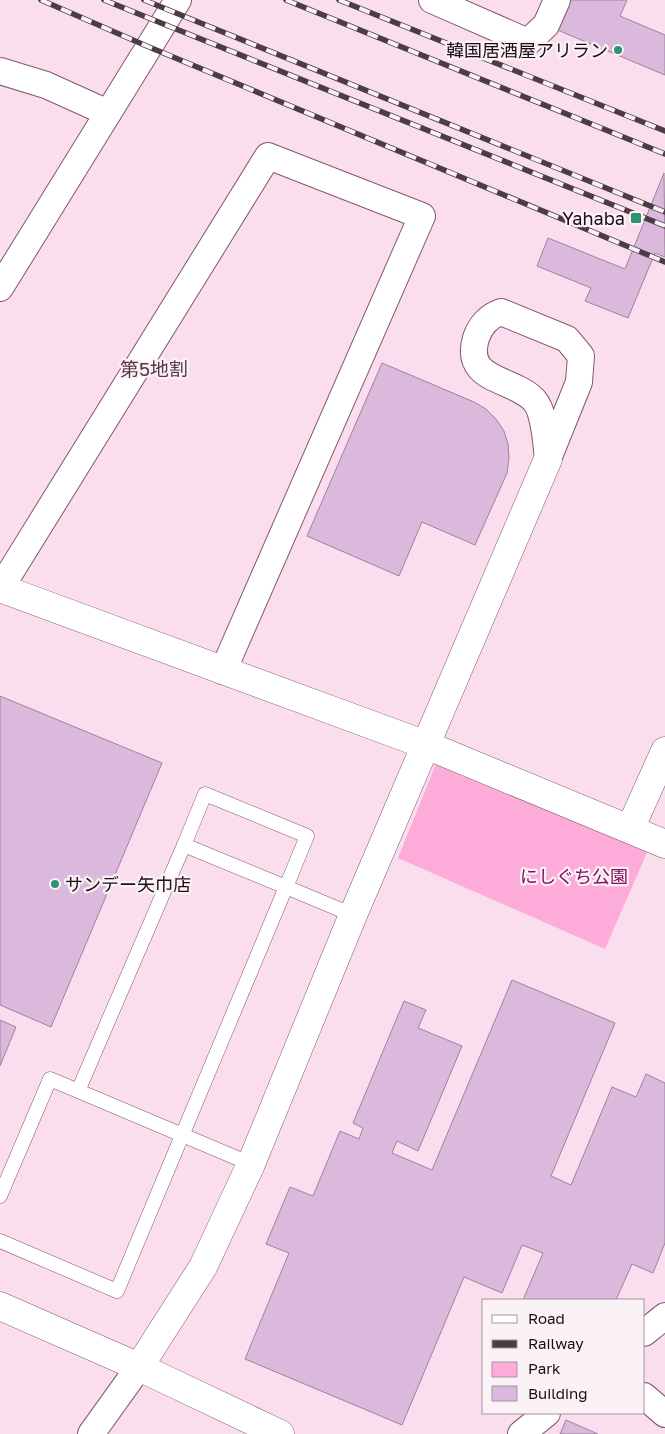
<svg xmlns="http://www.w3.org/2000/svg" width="665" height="1434" viewBox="0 0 665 1434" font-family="'Golos Text','Noto Sans JP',sans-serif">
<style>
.green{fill:#fdacd9}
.building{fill:#dbb9dc;stroke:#9f80a0}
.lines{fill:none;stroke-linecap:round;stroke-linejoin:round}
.lane-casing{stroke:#81596f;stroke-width:15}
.street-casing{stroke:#81596f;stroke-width:28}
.secondary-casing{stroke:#81596f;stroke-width:29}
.lane{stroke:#fff;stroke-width:14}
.street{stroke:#fff;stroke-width:26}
.secondary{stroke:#fff;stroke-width:28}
.rail-casing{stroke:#4d3b45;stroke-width:5.5}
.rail{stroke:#fbf2f6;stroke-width:4;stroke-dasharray:11;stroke-linecap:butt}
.poi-dot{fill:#2e936f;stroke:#fbf2f6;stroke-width:2}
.labels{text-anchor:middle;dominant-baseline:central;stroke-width:4.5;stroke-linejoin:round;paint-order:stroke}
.poi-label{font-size:18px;fill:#1c0c15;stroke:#fbf2f6;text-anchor:end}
.park-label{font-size:18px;fill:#82105e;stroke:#fbf2f6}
.neighbourhood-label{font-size:19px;fill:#5a354a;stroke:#fbf2f6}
</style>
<rect width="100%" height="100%" fill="#fadeed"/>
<polygon class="green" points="437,761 649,848 605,949 398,858"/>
<g class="building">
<polygon points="567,0 627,0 620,16 665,35 665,75 555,29"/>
<polygon points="664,173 665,257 655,253 628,318 585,301 591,288 537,266 548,238 625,269"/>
<polygon points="382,363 474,402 486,409 496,419 504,431 508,444 509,458 507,473 475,545 422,522 399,576 307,536"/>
<polygon points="0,696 162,763 51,1027 0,1005"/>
<polygon points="512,980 615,1023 551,1176 571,1185 612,1087 636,1097 646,1074 665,1083 665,1243 653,1273 632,1264 616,1300 592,1300 588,1299 588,1300 523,1300 543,1253 522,1245 502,1293 464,1277 402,1425 245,1359 289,1253 266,1244 290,1187 313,1196 340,1131 359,1139 363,1128 353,1123 404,1001 426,1010 418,1028 462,1046 418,1151 397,1141 392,1153 432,1170"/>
<polygon points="0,1020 16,1027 0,1066"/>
<polygon points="566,1420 598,1434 560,1434"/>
</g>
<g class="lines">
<defs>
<g id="lane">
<polyline points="184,845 205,794 307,836 286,887 353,915"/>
<polyline points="0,1196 50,1079 251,1164"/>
<polyline points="0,1241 117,1291 286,887 184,845 78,1091"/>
</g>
<g id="street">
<polyline points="432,0 528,42 546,25 557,0"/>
<polyline points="0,71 46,85 108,113"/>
<polyline points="0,288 178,0"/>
<path d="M501,312L567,339L581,356L579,382L548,459C546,443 545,412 534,400C512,377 463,382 476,338C480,326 489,316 501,312Z"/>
<polyline points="0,589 268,156 422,216 223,671"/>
<polyline points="644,1333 665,1316"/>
<polyline points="644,1396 665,1414"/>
<polyline points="91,1434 139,1367"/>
<polyline points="521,1434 547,1413"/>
</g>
<g id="secondary">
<polyline points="0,588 426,745 665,844"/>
<polyline points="630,829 665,751"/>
<polyline points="0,1306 139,1367 280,1434"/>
<polyline points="139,1367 203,1267 251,1164 353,915 548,459"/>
</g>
</defs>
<use href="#lane" class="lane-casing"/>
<use href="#street" class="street-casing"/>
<use href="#secondary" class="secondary-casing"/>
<use href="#lane" class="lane"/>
<use href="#street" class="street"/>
<use href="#secondary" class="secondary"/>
<defs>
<g id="rail">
<polyline points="41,0 149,47 665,262"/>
<polyline points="104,0 665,226"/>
<polyline points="144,0 665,212"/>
<polyline points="286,0 665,154"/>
<polyline points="339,0 665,131"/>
</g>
</defs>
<use href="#rail" class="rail-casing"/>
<use href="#rail" class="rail"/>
</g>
<g class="poi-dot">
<circle cx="618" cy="50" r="5"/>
<rect x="630" y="212" width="12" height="12" rx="2.5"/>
<circle cx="55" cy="884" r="5"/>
</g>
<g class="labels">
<g class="poi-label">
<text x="608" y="50">韓国居酒屋アリラン</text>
<text x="625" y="218">Yahaba</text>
<text x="65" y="884" text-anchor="start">サンデー矢巾店</text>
</g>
<g class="park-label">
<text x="574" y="876">にしぐち公園</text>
</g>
<g class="neighbourhood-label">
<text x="154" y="368">第5地割</text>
</g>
</g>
<rect x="482" y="1299" width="162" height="115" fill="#fbf2f6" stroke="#a2969c"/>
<rect x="492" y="1315" width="25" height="8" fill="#ffffff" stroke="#a2969c"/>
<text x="528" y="1324" font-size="15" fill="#1c0c15">Road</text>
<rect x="492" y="1340" width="25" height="8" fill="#4d3b45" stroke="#a2969c"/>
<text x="528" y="1349" font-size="15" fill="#1c0c15">Railway</text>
<rect x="492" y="1362" width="25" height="15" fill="#fdacd9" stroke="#a2969c"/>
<text x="528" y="1374" font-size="15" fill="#1c0c15">Park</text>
<rect x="492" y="1386" width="25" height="15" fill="#dbb9dc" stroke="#a2969c"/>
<text x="528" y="1399" font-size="15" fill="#1c0c15">Building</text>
</svg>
